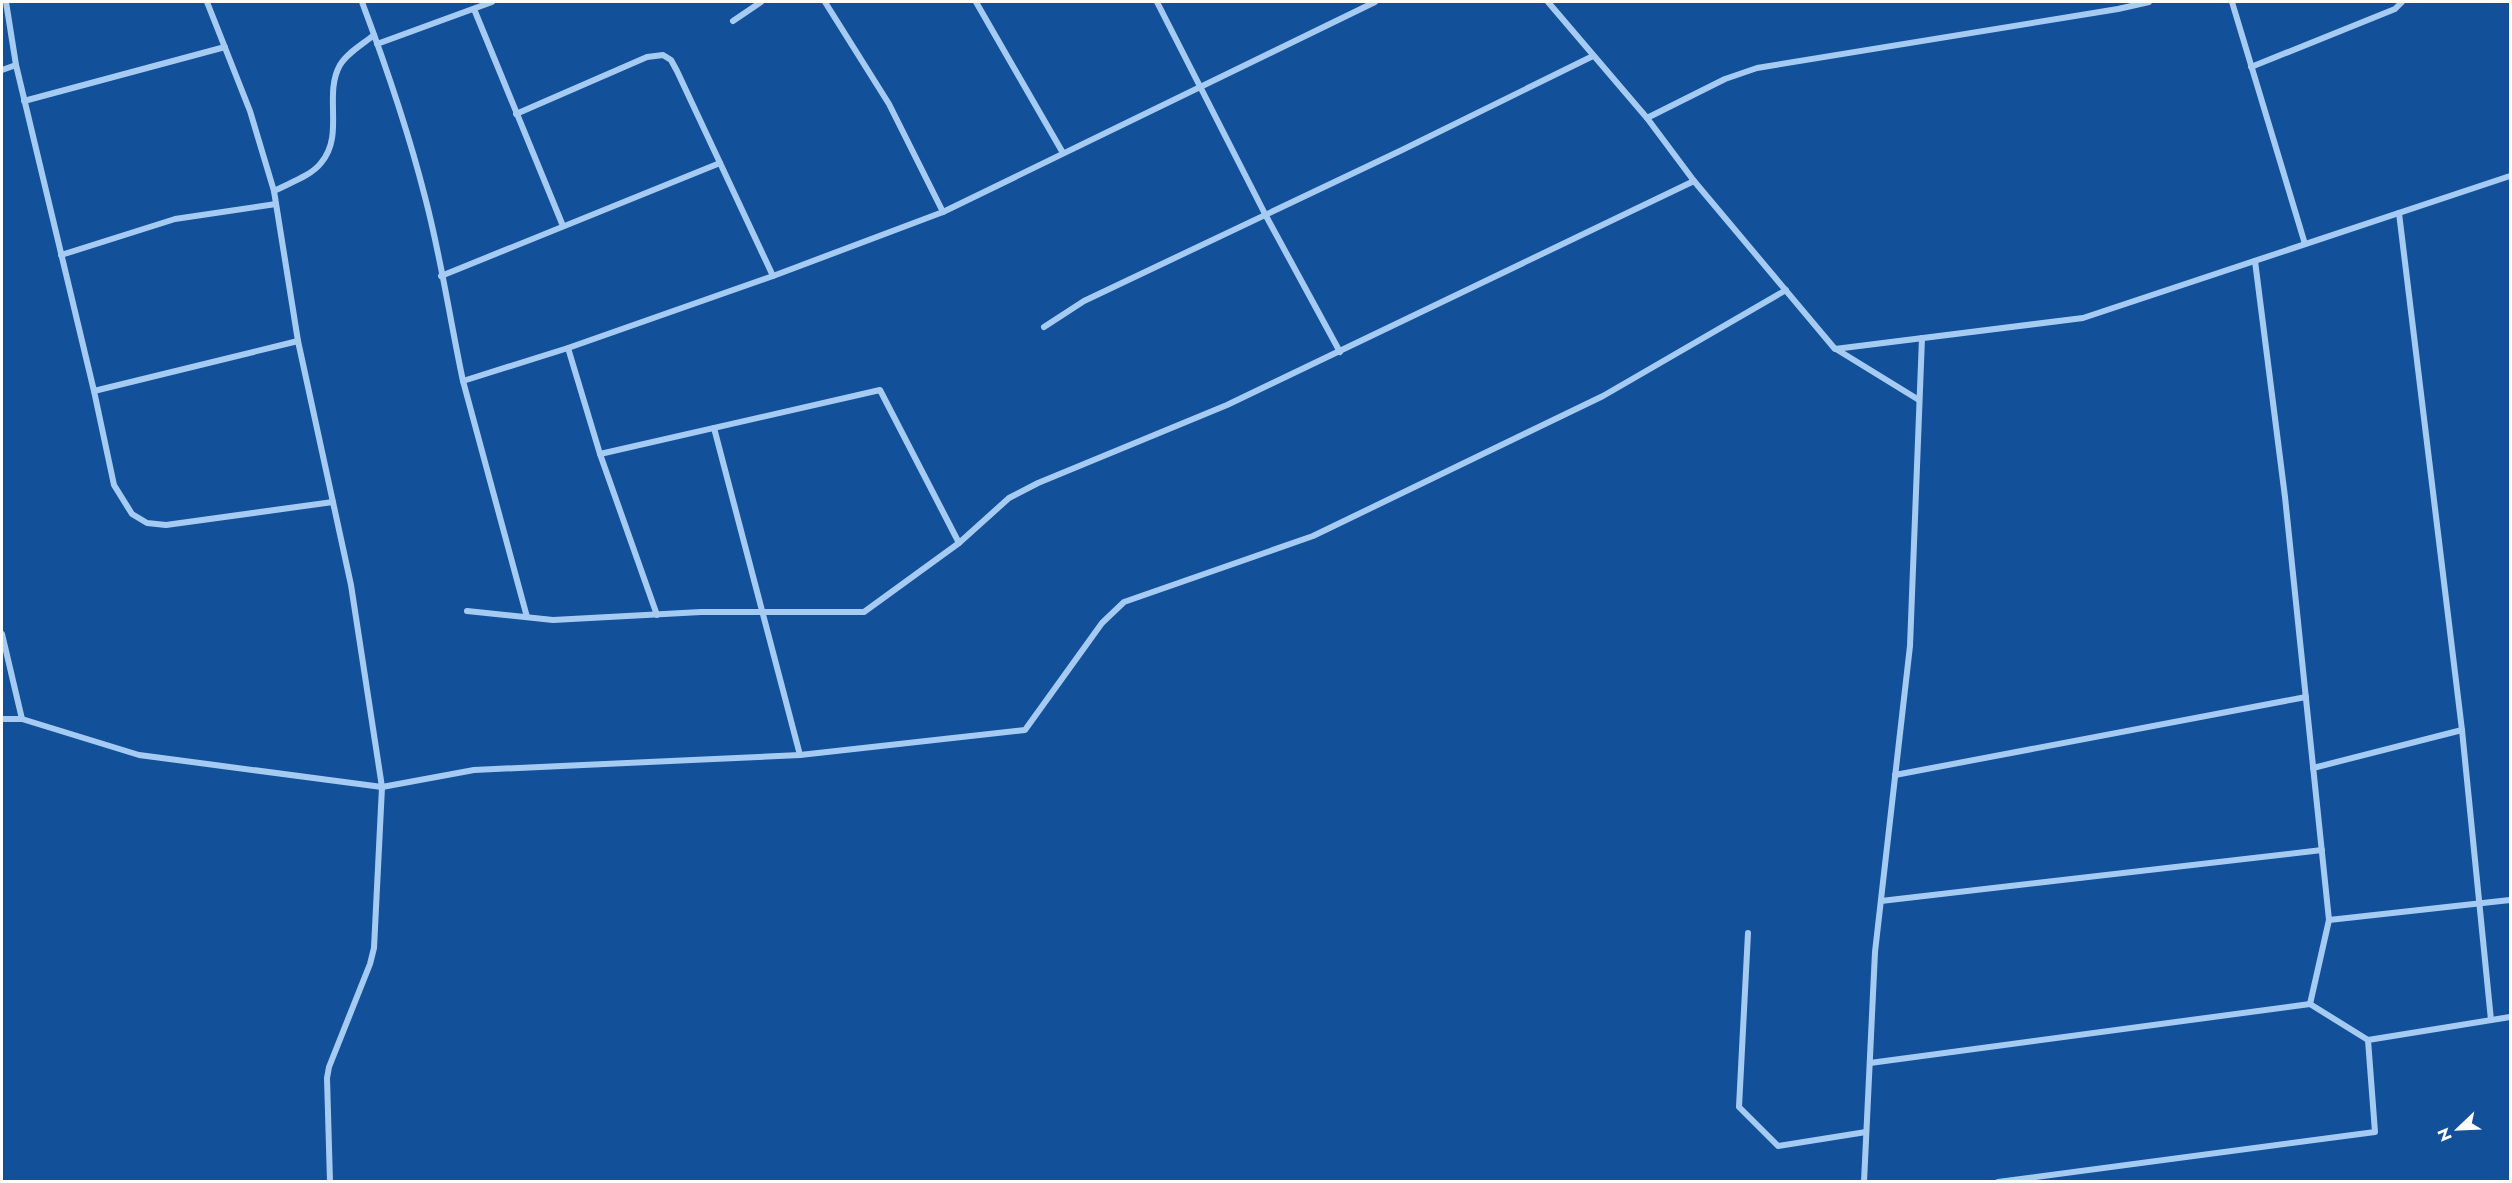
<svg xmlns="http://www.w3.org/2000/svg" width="2512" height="1183" viewBox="0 0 2512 1183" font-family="Jost,sans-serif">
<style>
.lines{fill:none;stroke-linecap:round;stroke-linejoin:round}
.street{stroke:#a6cbf3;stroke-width:6}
</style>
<rect width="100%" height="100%" fill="#13509a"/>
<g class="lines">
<g class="street">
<polyline points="6,2 16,65 94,391 114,485 132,514 147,523 166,525 333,502"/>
<polyline points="207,2 250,111 274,191 298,341 351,585 382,787 374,948 370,964 329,1067 327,1078 330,1182"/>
<path d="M362,2C386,66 408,130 425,197C441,257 450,320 463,381"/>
<polyline points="825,2 889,104 943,212"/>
<polyline points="976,2 1063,153"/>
<polyline points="1157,2 1265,214 1340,352"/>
<polyline points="1548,2 1647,118 1694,181 1835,349 2083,318 2510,176"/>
<polyline points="2232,2 2305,244"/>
<polyline points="474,9 563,226"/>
<polyline points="733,21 761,2"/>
<polyline points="377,44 492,2"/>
<polyline points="2251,67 2395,9 2402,2"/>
<polyline points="2,70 16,65"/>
<polyline points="24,101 225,47"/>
<polyline points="516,114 647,57 663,55 671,60 677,71 773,276"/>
<polyline points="1647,118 1725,79 1757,68 2118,9 2149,2"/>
<path d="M274,191C289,183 311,176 321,163C345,135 323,95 340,65C347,53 363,44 374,35"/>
<polyline points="2399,213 2462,730 2491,1020"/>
<polyline points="61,255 175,219 276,204"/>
<polyline points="2255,261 2285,497 2329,920 2310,1004"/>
<polyline points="441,276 720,163"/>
<polyline points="1044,327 1084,301 1402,150 1593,56"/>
<polyline points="568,348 600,454 657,615"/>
<polyline points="1836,349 1919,400"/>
<polyline points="94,391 298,341"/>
<polyline points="714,428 800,755"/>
<polyline points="600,454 880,390 959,543"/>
<polyline points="467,611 553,620 701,612 864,612 959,543 1009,498 1038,483 1227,405 1694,181"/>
<polyline points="527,617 463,381 568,348 773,276 943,212 1375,2"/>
<polyline points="2,634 22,719"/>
<polyline points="2,719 22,719 139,755 382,787 474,770 800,755 1025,730 1102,623 1124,602 1313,536 1603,396 1786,290"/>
<polyline points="2313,768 2462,730"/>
<polyline points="1895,775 2306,697"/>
<polyline points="1881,901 2322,850"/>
<polyline points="2329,920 2510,900"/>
<polyline points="1748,933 1739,1107 1778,1146 1866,1132"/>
<polyline points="1870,1063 2310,1004 2368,1040"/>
<polyline points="1864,1182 1875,952 1910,646 1922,338"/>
<polyline points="1998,1182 2375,1132 2368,1040 2510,1017"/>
</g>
</g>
<rect width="2512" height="1183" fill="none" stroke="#ffffff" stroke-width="6"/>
<g transform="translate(2458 1129) rotate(247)" stroke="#13509a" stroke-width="4.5" paint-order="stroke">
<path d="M0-4.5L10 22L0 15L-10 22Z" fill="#ffffff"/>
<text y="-9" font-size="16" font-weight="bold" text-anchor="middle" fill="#ffffff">N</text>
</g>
</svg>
